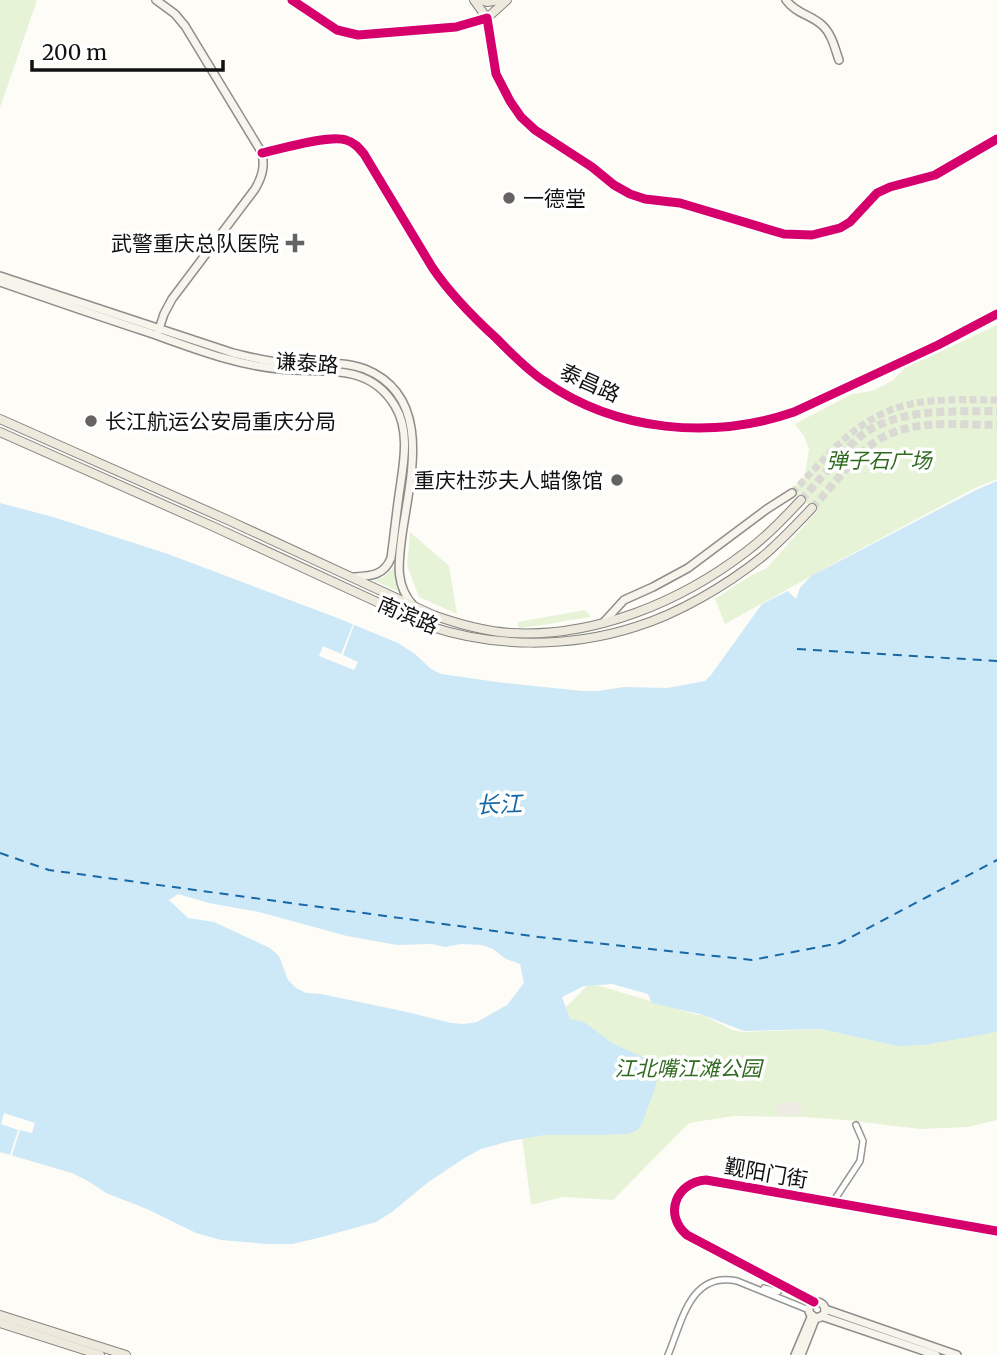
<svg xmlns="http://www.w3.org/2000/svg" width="997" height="1355" viewBox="0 0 997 1355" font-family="Merriweather,'Noto Sans SC',serif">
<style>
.green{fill:#e7f3d7}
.plaza{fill:#edebe2}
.water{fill:#cde8f7;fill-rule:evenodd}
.pier{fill:#fdfcf7}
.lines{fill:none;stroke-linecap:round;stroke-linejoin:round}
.ferry{stroke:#1768a6;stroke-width:2;stroke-dasharray:9 7;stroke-linecap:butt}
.secondary-tunnel{stroke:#dad9d4;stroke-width:7;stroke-dasharray:7 3.5;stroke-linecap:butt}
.primary-tunnel{stroke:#dad9d4;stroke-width:8;stroke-dasharray:8 4;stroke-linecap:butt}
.street-casing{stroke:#979795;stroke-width:8}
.secondary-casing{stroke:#8e8d8b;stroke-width:10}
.primary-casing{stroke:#858482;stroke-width:10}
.street{stroke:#fffffe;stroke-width:5}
.secondary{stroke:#f6f4eb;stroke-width:7}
.primary{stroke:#ede9dc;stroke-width:8}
.cycleway-casing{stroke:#fff;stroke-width:13}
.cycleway{stroke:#d6006c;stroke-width:9}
.poi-dot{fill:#646362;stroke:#fff;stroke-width:2.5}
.labels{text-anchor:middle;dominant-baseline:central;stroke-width:7;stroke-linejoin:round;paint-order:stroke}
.poi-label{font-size:21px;fill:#111;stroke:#fff;text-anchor:start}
.street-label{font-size:21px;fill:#111;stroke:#fff}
.park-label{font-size:21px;font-style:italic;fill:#2f6b1f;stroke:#fff}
.water-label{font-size:23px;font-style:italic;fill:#1768a6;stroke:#fff}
</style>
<rect width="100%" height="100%" fill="#fdfcf7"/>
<g class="green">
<polygon points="0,0 37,0 0,108"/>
<polygon points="997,325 997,479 975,488 840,560 725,624 715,599 750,576 767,568 817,511 791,491 805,476 809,449 804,436 795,424 852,394 872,391 892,381 905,368"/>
<polygon points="410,532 449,566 457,614 419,597 407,565"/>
<polygon points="394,567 395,568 395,580 399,592 373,580 384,577"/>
<path d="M585,610L591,617C566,620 543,626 518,628V622Z"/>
<polygon points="590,983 697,1015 703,1015 732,1030 744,1032 821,1029 897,1046 918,1036 997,1020 997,1120 968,1127 920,1129 845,1120 804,1117 734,1116 689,1123 613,1200 563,1197 531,1205 521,1129 557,1016"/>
</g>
<polygon class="plaza" points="800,1101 802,1115 778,1116 776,1104"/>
<path class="water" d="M997,481V1032L924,1045L897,1046L821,1029L744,1031L703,1015L652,1003L648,994L612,984L584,986L562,997L570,1019L584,1022L612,1043L651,1061L657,1067L658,1075L655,1088L642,1124L636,1131L627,1134L591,1135H544L510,1141L481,1149L463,1159L427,1183L392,1212L376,1222L318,1238L292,1244H267L221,1240L196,1233L147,1209L106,1193L88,1181L72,1173L0,1152V503L53,517L168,554L340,619L398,643L415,654L431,669L441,674L497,682L582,691H598L624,687L667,688L705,681L711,675L762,604L788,591L796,599L800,588L811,576L976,490ZM178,894L209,903L259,912L347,936L397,945L432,944L445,947L461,944L482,945L493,949L506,959L520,964L524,983L507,1005L477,1022L464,1024L451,1023L407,1012L321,994L306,993L296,988L288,980L279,956L270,948L214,922L188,918L169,900Z"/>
<g class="pier">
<polygon points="353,624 354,625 343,655 358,662 354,670 319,656 323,646 341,654"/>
<polygon points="4,1113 35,1123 32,1133 20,1130 12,1155 10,1155 18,1130 1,1124"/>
</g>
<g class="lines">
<g class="ferry">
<polyline points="797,649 997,661"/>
<polyline points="0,853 49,870 539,937 752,960 840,943 997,860"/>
</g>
<path class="secondary-tunnel" d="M792,493C835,448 865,406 932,401C953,399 976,400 997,400"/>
<g class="primary-tunnel">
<path d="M801,500C820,480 847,444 869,430C907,408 955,412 997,411"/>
<path d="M812,508C831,488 853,457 875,442C910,418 958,425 997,425"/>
</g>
<defs>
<g id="street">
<polyline points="833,1202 860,1161 863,1141 856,1125"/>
<polyline points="764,1288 778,1292 780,1288 777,1283"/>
<path d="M814,1302L687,1235C663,1215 676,1182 706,1180L997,1231"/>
<path d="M668,1355C682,1322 690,1271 737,1281L809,1310"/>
</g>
<g id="secondary">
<path d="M156,0L175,14L185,26L262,153C265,167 262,177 255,189L172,299L164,314L158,332"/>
<polyline points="292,0 337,30 358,35 456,27 487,18 496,74 510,101 521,117 535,130 592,167 614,185 630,194 645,199 680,203 784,234 812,235 840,228 850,222 877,193 890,187 935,175 997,139"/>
<path d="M786,0C795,13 811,15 822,25C832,34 835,49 839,60"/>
<path d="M262,153C280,149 331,134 346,140C354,142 359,148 364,154L432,267C450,294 472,316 496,338C511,353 526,369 544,381C616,432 712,440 794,412L938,345L997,314"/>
<path d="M0,276L233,353C250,357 268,362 285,363C311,364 341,360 365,369C434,397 410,478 402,535C399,560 394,584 413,605"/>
<path d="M0,282C49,299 98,316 147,332C190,347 234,365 280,369C323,374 368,361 395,406C411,432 403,466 399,495C396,516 394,537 391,558C384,576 370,576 353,577"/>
<polyline points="603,623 624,600 653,587 688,568 767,509 792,493"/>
<circle cx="817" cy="1310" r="8"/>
<polyline points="825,1309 957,1355"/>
<polyline points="821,1316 936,1355"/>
<polyline points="795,1355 812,1315"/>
<polyline points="801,1355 816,1317"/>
</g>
<g id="primary">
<polyline points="474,0 487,18 507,0"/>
<polyline points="480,0 487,2 500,0"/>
<path d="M0,419L230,521L433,615C458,624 483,631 510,633C594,638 681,602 747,551C767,536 784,518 801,500"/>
<path d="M0,432L212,526L429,626C495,648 569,648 635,627C678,614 727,585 762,557C780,542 796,525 812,508"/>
<polyline points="0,1315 126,1355"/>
<polyline points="0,1323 100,1355"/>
</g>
</defs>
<use href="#street" class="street-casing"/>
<use href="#secondary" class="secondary-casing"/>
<use href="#primary" class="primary-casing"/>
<use href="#street" class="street"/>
<use href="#secondary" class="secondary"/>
<use href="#primary" class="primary"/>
<defs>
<g id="cycleway">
<polyline points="292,0 337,30 358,35 456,27 487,18 496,74 510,101 521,117 535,130 592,167 614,185 630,194 645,199 680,203 784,234 812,235 840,228 850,222 877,193 890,187 935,175 997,139"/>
<path d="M262,153C280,149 331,134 346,140C354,142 359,148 364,154L432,267C450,294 472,316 496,338C511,353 526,369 544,381C616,432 712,440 794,412L938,345L997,314"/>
<path d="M814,1302L687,1235C663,1215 676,1182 706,1180L997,1231"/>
</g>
</defs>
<use href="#cycleway" class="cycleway-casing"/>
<use href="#cycleway" class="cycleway"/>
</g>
<g class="poi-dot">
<circle cx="509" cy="198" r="7"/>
<path d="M291.5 232.5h7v7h7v7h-7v7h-7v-7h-7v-7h7z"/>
<circle cx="91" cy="421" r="7"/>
<circle cx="617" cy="480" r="7"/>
</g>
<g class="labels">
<g class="poi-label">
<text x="523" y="198">一德堂</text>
<text x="279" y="243" text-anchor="end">武警重庆总队医院</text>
<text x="105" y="421">长江航运公安局重庆分局</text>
<text x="603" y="480" text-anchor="end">重庆杜莎夫人蜡像馆</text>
</g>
<g class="street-label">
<text transform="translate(307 363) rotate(4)">谦泰路</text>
<text transform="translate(590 383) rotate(24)">泰昌路</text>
<text transform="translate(408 615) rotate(23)">南滨路</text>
<text transform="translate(766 1173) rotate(10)">觐阳门街</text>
</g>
<g class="park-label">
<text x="879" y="460">弹子石广场</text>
<text x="688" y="1068">江北嘴江滩公园</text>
</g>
<g class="water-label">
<text transform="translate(499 804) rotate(-2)">长江</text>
</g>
</g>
<path d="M32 60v10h191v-10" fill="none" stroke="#111111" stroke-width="3.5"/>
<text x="42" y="60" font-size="21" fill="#111111" stroke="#ffffff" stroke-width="5" paint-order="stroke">200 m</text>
</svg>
